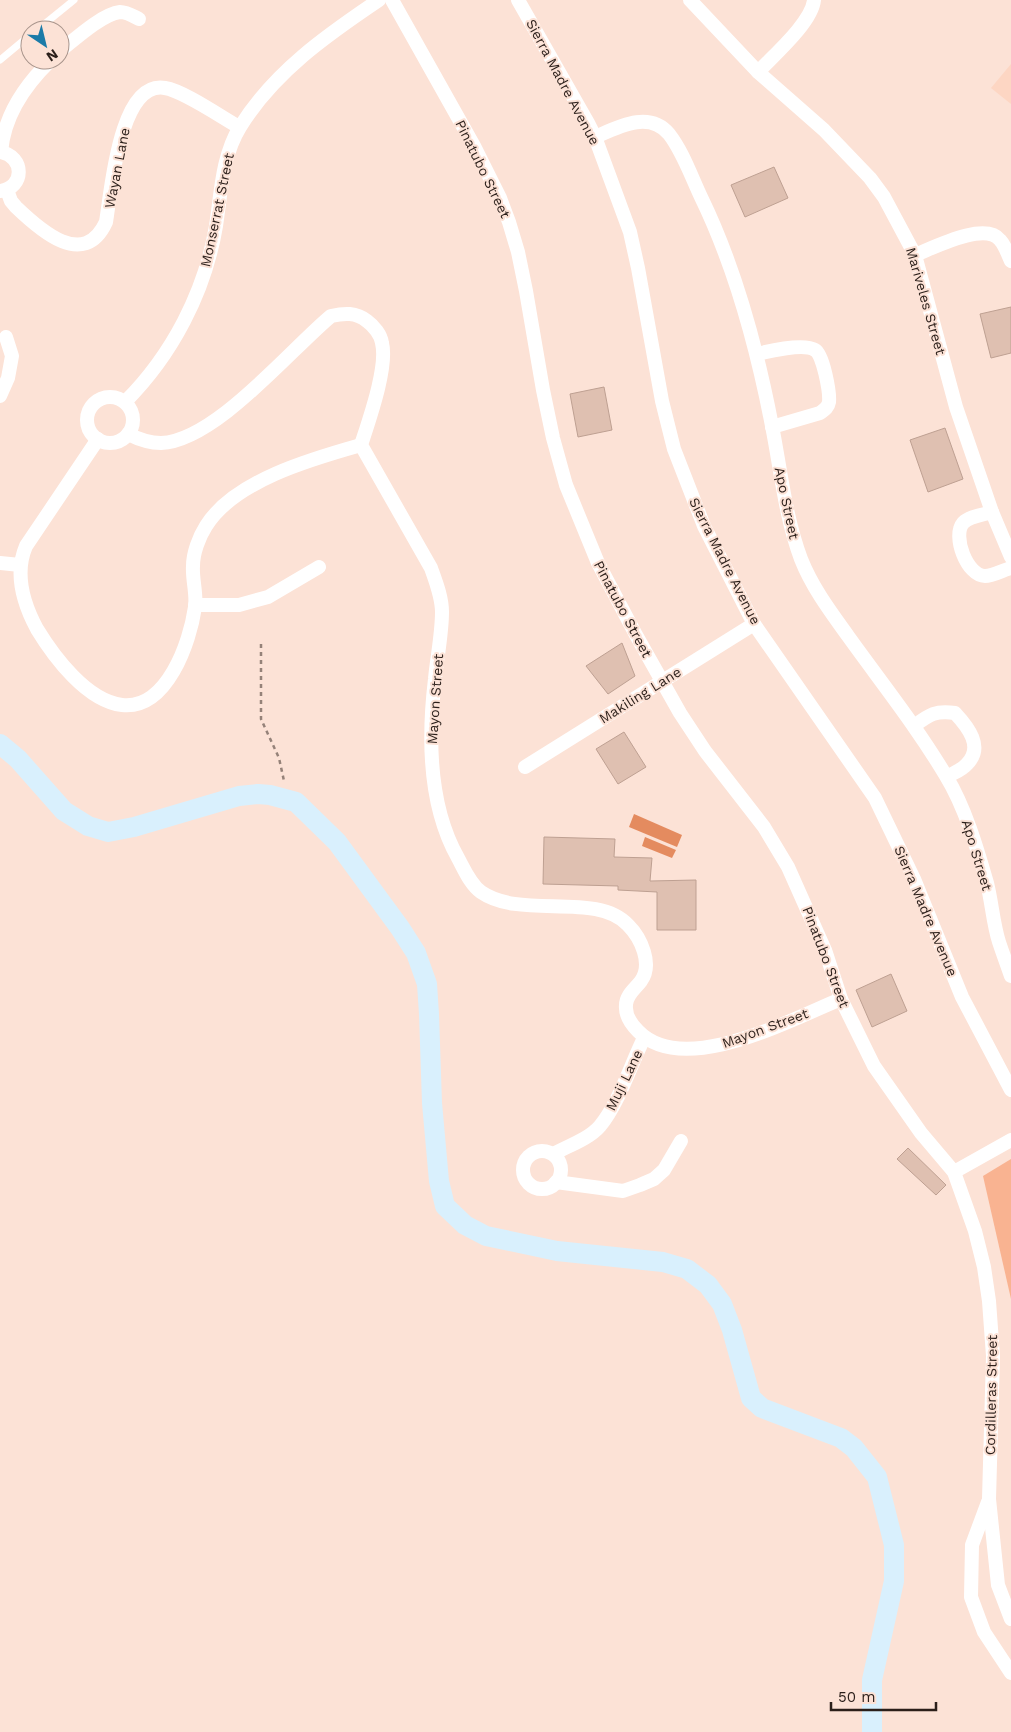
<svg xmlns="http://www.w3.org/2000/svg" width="1011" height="1732" viewBox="0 0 1011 1732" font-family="'Work Sans',sans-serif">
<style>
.built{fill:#fdd6c3}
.green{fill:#f9b391}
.water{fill:#e48b5f}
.building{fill:#dfc0b1;stroke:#bea092}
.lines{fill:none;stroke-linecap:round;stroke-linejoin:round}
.path{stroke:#958279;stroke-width:2.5;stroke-dasharray:4 4;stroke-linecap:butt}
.lane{stroke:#fff;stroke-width:7}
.street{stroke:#fff;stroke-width:14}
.secondary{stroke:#d9f0fd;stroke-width:20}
.labels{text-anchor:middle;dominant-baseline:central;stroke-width:4;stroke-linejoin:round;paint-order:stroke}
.street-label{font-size:14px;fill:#2b1f1a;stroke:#fce2d6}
</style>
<rect width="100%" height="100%" fill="#fce2d6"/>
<polygon class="built" points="1011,64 1011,104 991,88"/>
<polygon class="green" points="1011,1159 1011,1299 983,1176"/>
<g class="water">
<polygon points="634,814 682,835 677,847 629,827"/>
<polygon points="645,837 676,850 672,858 642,846"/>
</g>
<g class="building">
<polygon points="774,167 788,198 745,217 731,185"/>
<polygon points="1011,307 1011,353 991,358 980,314"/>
<polygon points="604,387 612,430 578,437 570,394"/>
<polygon points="945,428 963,479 928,492 910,440"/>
<polygon points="622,643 635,676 608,694 586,666"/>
<polygon points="624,732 646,767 618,784 596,749"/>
<polygon points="544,837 615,839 614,857 652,858 650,881 696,880 696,930 657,930 657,892 618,890 618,886 543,884"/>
<polygon points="891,974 907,1011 872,1027 856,990"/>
<polygon points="908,1148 946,1185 936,1195 897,1159"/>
</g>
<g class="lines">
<polyline class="path" points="261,644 261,719 279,758 284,781"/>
<g class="lane">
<polyline points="37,30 74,0"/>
<polyline points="0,60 30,35"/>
</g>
<g class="street">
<polyline points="392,0 474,146 500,198 509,222 518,252 526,291 543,390 553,438 566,485 598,563 636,635 680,713 705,751 764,827 788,867 825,950 841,999 874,1066 921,1133 954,1172 975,1231 984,1267 989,1301 993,1356 989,1499 998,1585 1011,1619"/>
<polyline points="518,0 588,123 595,137 630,232 638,268 662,401 674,449 704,526 754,624 875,798 914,879 962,997 1011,1090"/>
<polyline points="690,0 758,72 824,130 870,178 884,197 915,255 956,407 992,512 1011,557"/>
<path d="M60,51C74,40 102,14 120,12C127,12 133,16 139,19"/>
<path d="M758,72C774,55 812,22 814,0"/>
<path d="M595,137C618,127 649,110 669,134C683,152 691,176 701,197C736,269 757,348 772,426C781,471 785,516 801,559C812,587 830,611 848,636C881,682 917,727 946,776C965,807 977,848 987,883C992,903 993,923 999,942C1003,954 1007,965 1011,976"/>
<path d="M0,152C25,156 25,188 0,191"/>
<path d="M1,152C4,116 25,85 51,60"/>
<path d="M7,190L11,201L16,207C40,230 84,270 106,222C111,193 119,80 165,88C184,91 221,117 239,127"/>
<path d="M915,255C933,248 985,221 1000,240C1005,245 1008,255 1011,261"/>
<path d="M757,354C769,351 804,343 815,350C823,354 830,392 829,402C828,408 824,410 820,413L772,427"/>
<polyline points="0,396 8,378 12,356 6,337"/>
<circle cx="110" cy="420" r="23"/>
<path d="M125,402C172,355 205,292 216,226C221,193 222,156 240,127C274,72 327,35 379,0"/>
<path d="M128,434C138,439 150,443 161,443C215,441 290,350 331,316C344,313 356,312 367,321C374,326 381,335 382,343C388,367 369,420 361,445L431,568C436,582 442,597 442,612C442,634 437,657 435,679C428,737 428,805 458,858C464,869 470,884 481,892C521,920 597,891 628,925C641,938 653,964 641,981C635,989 626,995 626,1005C625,1015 631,1024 638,1031C683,1078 792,1019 841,999"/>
<path d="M98,439L26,546C14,574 23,603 37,629C54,657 87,701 122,705C167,710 190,642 195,607C197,594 192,579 193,566C193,553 199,537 206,526C234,481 311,459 361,445"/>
<path d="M992,512C983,515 970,516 963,523C952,536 967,576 985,576C993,576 1003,570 1011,568"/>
<polyline points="0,563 20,565"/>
<polyline points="195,605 239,605 268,597 319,567"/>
<path d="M914,726C929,715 935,710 955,713C968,727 984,747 967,764C962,770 953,773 947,777"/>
<polyline points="525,767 754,624"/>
<circle cx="542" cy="1170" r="19"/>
<path d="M553,1154C568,1146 589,1139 600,1126C619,1103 631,1064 644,1038"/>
<polyline points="954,1172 1011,1140"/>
<polyline points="556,1182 623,1191 640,1185 654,1179 664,1170 681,1141"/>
<polyline points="988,1502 972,1545 971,1597 984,1632 1011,1673"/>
</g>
<polyline class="secondary" points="0,744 18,759 64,811 88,826 108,832 134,827 239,796 258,794 270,795 296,802 337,842 400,928 416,953 427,984 429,1014 432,1103 439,1181 445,1206 465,1225 486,1236 557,1251 663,1262 687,1269 708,1285 722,1304 732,1330 751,1398 762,1408 841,1438 854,1448 877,1477 894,1545 894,1581 872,1680 872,1732"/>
</g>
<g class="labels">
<g class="street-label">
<text transform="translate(563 82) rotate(62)">Sierra Madre Avenue</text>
<text transform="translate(117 168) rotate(-79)">Wayan Lane</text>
<text transform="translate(483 169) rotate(64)">Pinatubo Street</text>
<text transform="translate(217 210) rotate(-78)">Monserrat Street</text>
<text transform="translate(926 301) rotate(74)">Mariveles Street</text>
<text transform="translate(787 503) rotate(78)">Apo Street</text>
<text transform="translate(725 561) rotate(63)">Sierra Madre Avenue</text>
<text transform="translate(623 609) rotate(62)">Pinatubo Street</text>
<text transform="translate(640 695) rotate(-32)">Makiling Lane</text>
<text transform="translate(435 699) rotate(-86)">Mayon Street</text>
<text transform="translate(977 855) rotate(73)">Apo Street</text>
<text transform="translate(926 911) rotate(67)">Sierra Madre Avenue</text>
<text transform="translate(826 957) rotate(69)">Pinatubo Street</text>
<text transform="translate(765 1028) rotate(-20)">Mayon Street</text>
<text transform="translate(624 1080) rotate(-64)">Muji Lane</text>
<text transform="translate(991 1395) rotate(-89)">Cordilleras Street</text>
</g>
</g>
<g transform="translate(45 45) rotate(145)"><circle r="24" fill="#fce2d6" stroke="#a8948b"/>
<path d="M0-4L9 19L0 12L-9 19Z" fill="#1b7ba8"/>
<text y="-8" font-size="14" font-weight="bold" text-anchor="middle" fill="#2b1f1a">N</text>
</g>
<path d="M831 1702v8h105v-8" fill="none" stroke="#2b1f1a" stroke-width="2.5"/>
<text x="838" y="1702" font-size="15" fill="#2b1f1a" stroke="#fce2d6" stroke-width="4" paint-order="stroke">50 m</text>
</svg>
